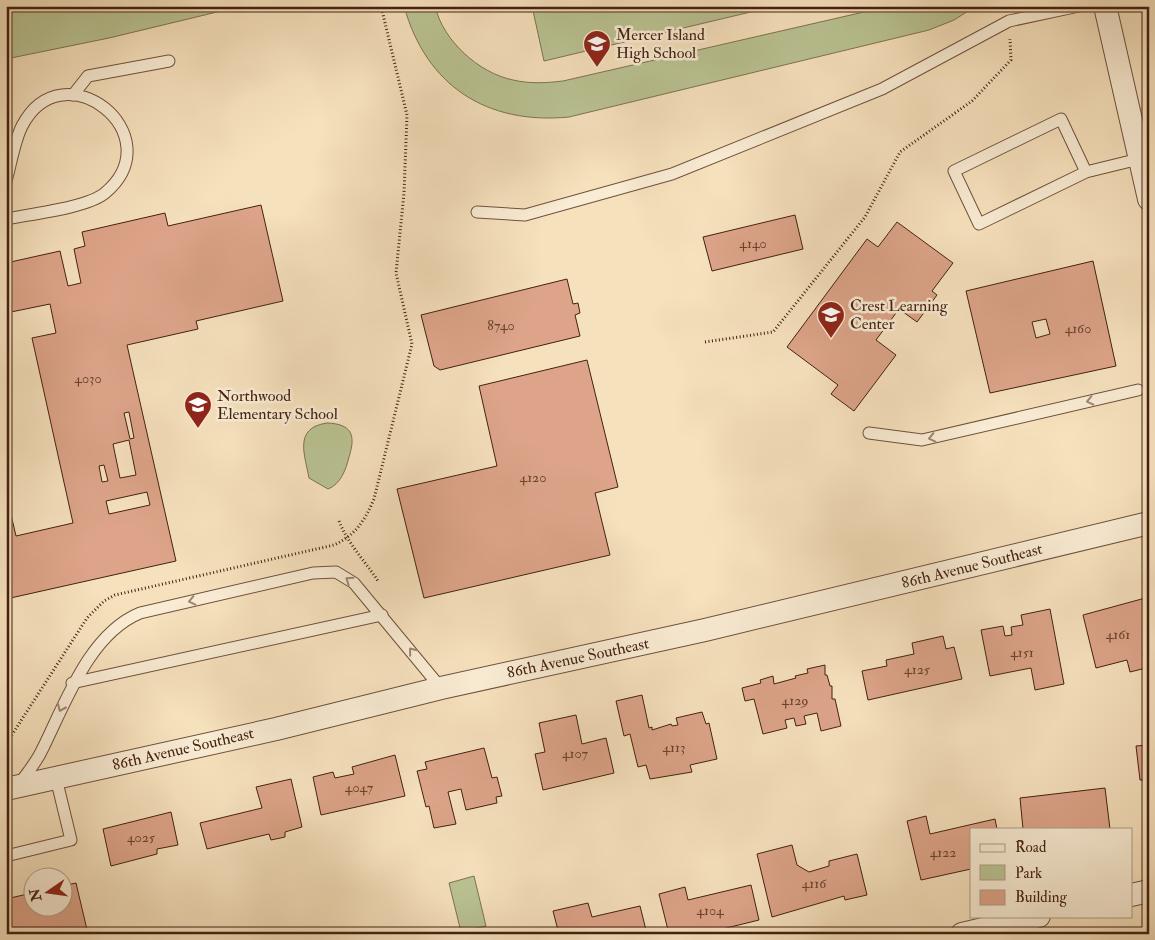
<svg xmlns="http://www.w3.org/2000/svg" width="1155" height="940" viewBox="0 0 1155 940" font-family="'IM FELL Double Pica',serif">
<style>
.green{fill:#bac393;stroke:#7e7252}
.building{fill:#dda489;stroke:#432111;fill-rule:evenodd}
.lines{fill:none;stroke-linecap:round;stroke-linejoin:round}
.lane-casing{stroke:#70513c;stroke-width:13}
.street-casing{stroke:#70513c;stroke-width:24}
.path{stroke:#432111;stroke-width:3;stroke-dasharray:1 2.5;stroke-linecap:butt}
.lane{stroke:#f9ecd4;stroke-width:11}
.street{stroke:#f9ecd4;stroke-width:22}
.oneway{stroke:#9e8672}
.labels{text-anchor:middle;dominant-baseline:central;stroke-width:5;stroke-linejoin:round;paint-order:stroke}
.number-label{font-size:14px;fill:#6a422f}
.poi-label{font-size:16px;fill:#432111;stroke:#f9ecd4;text-anchor:start}
.street-label{font-size:16px;fill:#432111;stroke:#f9ecd4}
</style>
<rect width="100%" height="100%" fill="#f6e1bd"/>
<filter id="stains"><feTurbulence type="fractalNoise" baseFrequency=".004" numOctaves="4"/><feColorMatrix values="0 0 0 0 .2 0 0 0 0 .09 0 0 0 0 .02 0 0 0 .5 -.17"/></filter>
<radialGradient id="worn" r=".72"><stop offset=".6" stop-color="#630" stop-opacity="0"/><stop offset="1" stop-color="#630" stop-opacity=".3"/></radialGradient>
<g class="green">
<polygon points="6,6 242,6 109,38 6,59"/>
<path d="M404,6H435C443,41 479,73 513,80C530,84 546,83 563,81L890,6H976L954,20L929,30L569,117C487,125 426,86 404,6Z"/>
<polygon points="532,6 776,6 544,61"/>
<path d="M327,423C352,424 356,435 349,457C346,469 341,484 328,489L309,478C305,455 293,428 327,423Z"/>
<polygon points="474,876 486,926 461,932 449,883"/>
</g>
<g class="building">
<path d="M261,205L283,301L196,321L198,329L127,345L176,561L6,599V493L16,536L73,523L32,338L56,333L50,304L6,313V263L60,251L68,286L81,283L74,249L85,246L82,232L165,213L168,226ZM129,412L134,438L130,439L124,413ZM129,440L136,475L120,478L113,444ZM104,465L108,481L102,482L99,466ZM147,492L150,505L109,514L106,501Z"/>
<polygon points="795,215 803,249 712,271 703,237"/>
<polygon points="897,222 953,263 932,291 937,295 917,322 899,309 876,340 896,355 854,411 831,394 838,385 787,347 867,239 878,247"/>
<path d="M1093,261L1116,366L990,393L966,291ZM1046,319L1050,334L1036,338L1032,322Z"/>
<polygon points="567,279 573,304 578,303 580,313 575,315 580,336 440,370 434,366 421,315"/>
<polygon points="587,360 618,487 595,493 610,555 424,598 397,489 497,466 479,386"/>
<polygon points="1149,597 1149,652 1143,654 1146,668 1130,672 1127,660 1096,668 1083,615"/>
<polygon points="1050,609 1064,684 1035,690 1031,668 990,676 981,630 1003,626 1005,636 1012,635 1011,627 1023,625 1021,615"/>
<polygon points="943,636 946,649 954,647 962,679 868,700 862,671 887,666 886,660 914,654 912,643"/>
<polygon points="825,665 825,675 827,675 830,686 832,686 832,699 835,699 841,726 821,731 817,713 804,716 806,724 796,726 794,718 785,720 787,728 763,734 754,699 745,701 742,688 761,683 760,680 773,676 774,684 796,678 795,676 808,673 807,669"/>
<polygon points="642,695 649,728 652,727 652,730 671,724 672,726 678,725 676,718 702,712 706,724 709,723 717,759 690,765 692,772 650,779 646,765 638,767 630,734 624,736 616,701"/>
<polygon points="576,715 582,744 606,738 614,773 543,790 535,754 545,752 539,723"/>
<polygon points="1149,745 1149,795 1147,780 1140,780 1136,746"/>
<polygon points="484,748 492,778 497,777 502,796 496,797 497,803 466,810 461,789 448,792 456,824 434,828 429,806 426,807 417,771 427,769 425,762"/>
<polygon points="395,755 405,796 321,815 313,777 333,772 335,778 354,774 352,767"/>
<polygon points="291,779 302,827 285,832 285,837 271,840 269,834 207,849 200,823 262,808 256,787"/>
<polygon points="1105,788 1110,829 1023,829 1020,798"/>
<polygon points="171,812 178,845 157,849 157,854 111,866 103,829"/>
<polygon points="926,816 930,834 995,819 997,829 971,829 971,869 921,880 907,821"/>
<polygon points="792,845 797,865 809,872 829,866 829,861 857,854 867,895 845,900 844,896 772,917 757,854"/>
<polygon points="76,883 88,934 6,934 6,899 32,893 32,908 62,908 62,886"/>
<polygon points="751,885 759,920 702,934 669,934 659,894 685,887 688,900"/>
<polygon points="588,903 592,917 640,906 647,934 559,934 553,911"/>
</g>
<g class="lines">
<defs>
<g id="lane">
<polyline points="73,95 88,76 169,61"/>
<polyline points="1086,172 979,224 954,171 1061,119 1086,172 1139,159"/>
<path d="M6,181C11,164 14,142 22,126C63,47 174,135 105,193C87,208 30,214 6,219"/>
<polyline points="477,212 525,215 672,174 882,89 1009,21 1079,6"/>
<polyline points="869,433 922,440 1138,390"/>
<polyline points="72,683 382,615"/>
<path d="M19,785C26,774 36,763 42,750C65,704 89,634 140,613L313,573L336,572L354,583L441,688"/>
<polyline points="6,856 71,840 56,778"/>
</g>
<g id="street">
<polyline points="1105,6 1149,199"/>
<polyline points="6,789 276,729 441,688 705,630 1149,523"/>
<polyline points="1131,895 1149,891"/>
<polyline points="962,934 1039,916"/>
</g>
</defs>
<use href="#lane" class="lane-casing"/>
<use href="#street" class="street-casing"/>
<g class="path">
<polyline points="705,342 773,332 865,217 900,152 972,101 1011,60 1010,39"/>
<path d="M339,521C348,544 365,561 378,581"/>
<path d="M6,744L87,618L104,601L115,595L334,545C356,535 365,520 374,499L412,344L396,273L404,193L407,115L381,6"/>
</g>
<use href="#lane" class="lane"/>
<use href="#street" class="street"/>
</g>
<defs><path id="oneway-chevron" d="M-2-3.5L2.5 0L-2 3.5" fill="none" stroke-width="1.6" stroke-linecap="round" stroke-linejoin="round" transform="scale(1.25)"/></defs>
<g class="oneway">
<use href="#oneway-chevron" transform="translate(1090 401) rotate(167)"/>
<use href="#oneway-chevron" transform="translate(932 438) rotate(167)"/>
<use href="#oneway-chevron" transform="translate(349 580) rotate(-146)"/>
<use href="#oneway-chevron" transform="translate(192 601) rotate(167)"/>
<use href="#oneway-chevron" transform="translate(412 651) rotate(-129)"/>
<use href="#oneway-chevron" transform="translate(61 708) rotate(114)"/>
</g>
<defs>
<symbol id="school-pin" viewBox="-11 -11 22 30"><path d="M0 17L-7.5 6A9.5 9.5 0 1 1 7.5 6Z" fill="#8f2418" stroke="#f9ecd4"/><path d="M0-5L7-2L0 1L-7-2ZM-4 1L0 2.5L4 1V4Q0 6-4 4Z" fill="#fff"/></symbol>
</defs>
<g fill-rule="evenodd">
<use href="#school-pin" x="581" y="28" width="32" height="43"/>
<use href="#school-pin" x="815" y="299" width="32" height="43"/>
<use href="#school-pin" x="182" y="389" width="32" height="43"/>
</g>
<g class="labels">
<g class="number-label">
<text x="753" y="243">4140</text>
<text x="501" y="325">8740</text>
<text x="1078" y="328">4160</text>
<text x="88" y="378">4030</text>
<text x="533" y="477">4120</text>
<text x="1118" y="634">4161</text>
<text x="1022" y="652">4151</text>
<text x="917" y="669">4125</text>
<text x="795" y="700">4129</text>
<text x="674" y="747">4113</text>
<text x="575" y="753">4107</text>
<text x="359" y="787">4047</text>
<text x="141" y="837">4025</text>
<text x="943" y="852">4122</text>
<text x="814" y="883">4116</text>
<text x="710" y="910">4104</text>
</g>
<g class="poi-label">
<text x="616" y="35">Mercer Island<tspan x="616" dy="18">High School</tspan></text>
<text x="850" y="306">Crest Learning<tspan x="850" dy="18">Center</tspan></text>
<text x="217" y="396">Northwood<tspan x="217" dy="18">Elementary School</tspan></text>
</g>
<g class="street-label">
<text transform="translate(972 566) rotate(-14)">86th Avenue Southeast</text>
<text transform="translate(578 658) rotate(-12)">86th Avenue Southeast</text>
<text transform="translate(183 749) rotate(-13)">86th Avenue Southeast</text>
</g>
</g>
<rect width="1155" height="940" fill="none" stroke="#f6e1bd" stroke-width="25"/>
<rect x="8" y="8" width="1140" height="925" fill="none" stroke="#432111" stroke-width="2.5"/>
<rect x="12" y="12" width="1130" height="915" fill="none" stroke="#432111"/>
<rect x="970" y="828" width="162" height="90" fill="#f9ecd4" stroke="#b09b86"/>
<rect x="980" y="844" width="25" height="8" fill="#f9ecd4" stroke="#b09b86"/>
<text x="1015" y="852" font-size="15" fill="#432111">Road</text>
<rect x="980" y="865" width="25" height="15" fill="#bac393" stroke="#b09b86"/>
<text x="1015" y="878" font-size="15" fill="#432111">Park</text>
<rect x="980" y="890" width="25" height="15" fill="#dda489" stroke="#b09b86"/>
<text x="1015" y="902" font-size="15" fill="#432111">Building</text>
<g transform="translate(48 892) rotate(257)"><circle r="24" fill="#f9ecd4" stroke="#b09b86"/>
<path d="M0-4L9 19L0 12L-9 19Z" fill="#8f2418"/>
<text y="-8" font-size="14" font-weight="bold" text-anchor="middle" fill="#432111">N</text>
</g>
<rect width="100%" height="100%" filter="url(#stains)"/>
<rect width="100%" height="100%" fill="url(#worn)"/>
</svg>
